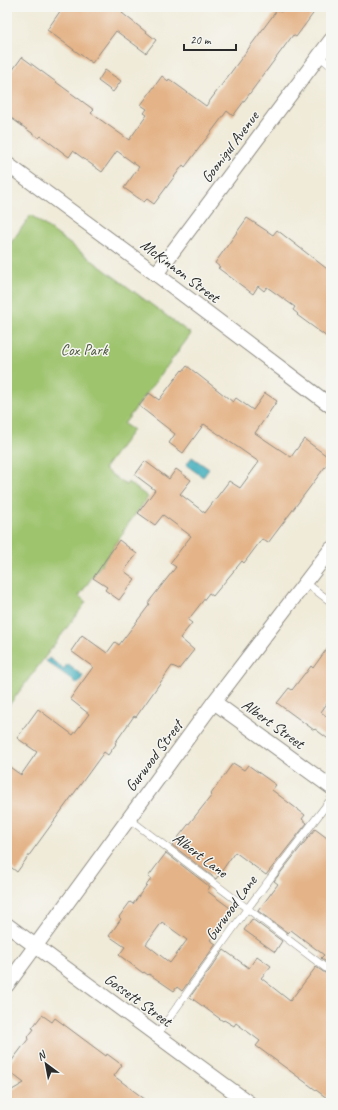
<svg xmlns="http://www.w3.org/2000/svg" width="338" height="1110" viewBox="0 0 338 1110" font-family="Caveat,sans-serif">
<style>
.green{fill:#9fc46e;stroke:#65784c}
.water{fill:#3eadbc;stroke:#346c74}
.building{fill:#e4b488;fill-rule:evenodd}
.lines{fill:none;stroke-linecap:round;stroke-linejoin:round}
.lane-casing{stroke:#8e8b82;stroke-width:8}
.street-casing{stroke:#8e8b82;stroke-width:16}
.lane{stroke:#fff;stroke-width:7}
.street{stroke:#fff;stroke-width:14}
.labels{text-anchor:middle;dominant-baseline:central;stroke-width:3;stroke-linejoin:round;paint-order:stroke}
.street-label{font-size:16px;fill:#2b2b2b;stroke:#f6f6f2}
.park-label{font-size:16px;fill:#4e593f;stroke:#f6f6f2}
</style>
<rect width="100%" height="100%" fill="#f6f6f2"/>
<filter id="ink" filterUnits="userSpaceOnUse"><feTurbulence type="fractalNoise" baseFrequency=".025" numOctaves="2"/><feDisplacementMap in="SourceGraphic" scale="8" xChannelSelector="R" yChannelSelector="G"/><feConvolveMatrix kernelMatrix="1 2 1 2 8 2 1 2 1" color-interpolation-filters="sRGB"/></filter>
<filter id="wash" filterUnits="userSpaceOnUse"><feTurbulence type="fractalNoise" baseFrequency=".012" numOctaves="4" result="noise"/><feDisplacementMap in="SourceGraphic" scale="16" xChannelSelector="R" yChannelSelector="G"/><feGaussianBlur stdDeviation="0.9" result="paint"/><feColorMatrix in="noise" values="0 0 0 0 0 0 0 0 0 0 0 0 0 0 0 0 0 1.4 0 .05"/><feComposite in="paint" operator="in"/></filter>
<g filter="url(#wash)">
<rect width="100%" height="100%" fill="#f0ebd9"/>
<polygon class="green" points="31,215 191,334 124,424 133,430 104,469 126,485 128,482 148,497 123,531 124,532 79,596 86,602 7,708 7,248"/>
<g class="water">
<polygon points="192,457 209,469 203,477 186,465"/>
<polygon points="49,658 64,669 67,664 83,676 78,684 46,661"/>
</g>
<g id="blocks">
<g class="building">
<polygon points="63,7 126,7 122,13 156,40 146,53 116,31 92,63 47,30"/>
<polygon points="285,7 318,7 296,37 293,35 233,116 227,111 185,167 183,165 154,204 147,199 144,202 124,188 139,167 117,151 102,172 73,151 69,157 41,136 39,138 7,115 7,78 22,57 94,110 91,113 129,140 147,115 144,113 147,109 141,105 162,76 168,81 169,79 206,106 277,10 281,12"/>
<polygon points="105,70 121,81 113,92 98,81"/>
<polygon points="247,218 273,235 277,230 331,272 331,340 297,315 298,314 293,310 295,307 267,287 264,291 258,286 253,294 218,268 220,267 215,263"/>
<polygon points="187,366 233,402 236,398 253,410 265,393 277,401 255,433 291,457 304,439 331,459 268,543 262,539 244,563 242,561 213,596 209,593 188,620 192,623 180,638 194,650 179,669 172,666 136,717 134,716 115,743 116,744 108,755 104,752 17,872 7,864 7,765 21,775 37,752 17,738 38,709 73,735 89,714 70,699 93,667 71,651 82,635 107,653 115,642 119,645 150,604 148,603 176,567 170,563 191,536 163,515 155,525 138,513 155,490 135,475 145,461 169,479 176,469 191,480 180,494 205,513 229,481 240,488 259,462 204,424 183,453 169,443 175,434 139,406 149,393 159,400 182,370 183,371"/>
<polygon points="119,540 137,554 124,571 135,579 119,600 105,590 107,587 93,578"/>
<polygon points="331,643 331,698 321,712 331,720 331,741 315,729 314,730 277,703 289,688 292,690 305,673 306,673 311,666 313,668"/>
<polygon points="233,763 244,770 248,765 276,785 272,790 305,815 302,819 307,823 266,875 235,852 216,879 172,845 212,795 211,794"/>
<polygon points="315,829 331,841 331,966 321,958 324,955 291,930 288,933 258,911 278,884 274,881"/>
<path d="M166,853L210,887L207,891L233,910L210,940L216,944L182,991L177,987L174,991L149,974L148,975L144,972L143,973L119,955L125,947L109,936L121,919L119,917L130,902L133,904L151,879L148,877ZM162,922L187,940L170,963L146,944Z"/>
<polygon points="252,919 282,941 275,952 244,930"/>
<polygon points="224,950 249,968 257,956 271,966 261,978 290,1001 316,967 331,977 331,1101 256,1046 260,1041 236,1023 234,1026 224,1020 223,1021 190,997"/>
<polygon points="42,1015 52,1022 55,1018 106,1056 107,1054 122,1065 114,1076 150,1103 7,1103 7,1093 24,1083 7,1070 7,1067 29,1038 28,1037 34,1029 32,1028"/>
</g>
</g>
</g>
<g filter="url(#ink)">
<use href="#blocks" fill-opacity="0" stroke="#8e8b82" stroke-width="1"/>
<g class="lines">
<defs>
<g id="lane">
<polyline points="319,56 331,66"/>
<polyline points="306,583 331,602"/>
<polyline points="128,818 331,972"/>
<polyline points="157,1035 247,909 331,799"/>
</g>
<g id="street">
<polyline points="7,164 156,274 331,406"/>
<polyline points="156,274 331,40"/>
<polyline points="214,702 331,787"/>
<polyline points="7,925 249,1103"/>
<polyline points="7,985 214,702 331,549"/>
</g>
</defs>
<use href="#lane" class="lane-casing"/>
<use href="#street" class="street-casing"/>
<use href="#lane" class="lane"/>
<use href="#street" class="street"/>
</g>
</g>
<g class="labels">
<g class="street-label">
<text transform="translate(230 147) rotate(-53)">Goonigul Avenue</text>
<text transform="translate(180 271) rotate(37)">McKinnon Street</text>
<text transform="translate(273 724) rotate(36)">Albert Street</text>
<text transform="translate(154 756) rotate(-53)">Gurwood Street</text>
<text transform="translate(200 855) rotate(37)">Albert Lane</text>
<text transform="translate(231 908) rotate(-54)">Gurwood Lane</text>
<text transform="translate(138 1000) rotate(36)">Gossett Street</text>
</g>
<g class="park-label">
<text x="84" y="350">Cox Park</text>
</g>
</g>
<rect width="338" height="1110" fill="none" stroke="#f6f6f2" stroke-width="24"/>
<g transform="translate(46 1064) rotate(328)" stroke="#f6f6f2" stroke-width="3" paint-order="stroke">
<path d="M0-3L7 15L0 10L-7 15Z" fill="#2b2b2b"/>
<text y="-6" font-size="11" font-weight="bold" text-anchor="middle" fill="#2b2b2b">N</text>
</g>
<path d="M184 44v6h52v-6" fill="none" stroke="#2b2b2b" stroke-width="2"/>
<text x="190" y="44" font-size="12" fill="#2b2b2b" stroke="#f6f6f2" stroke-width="3" paint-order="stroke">20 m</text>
</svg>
